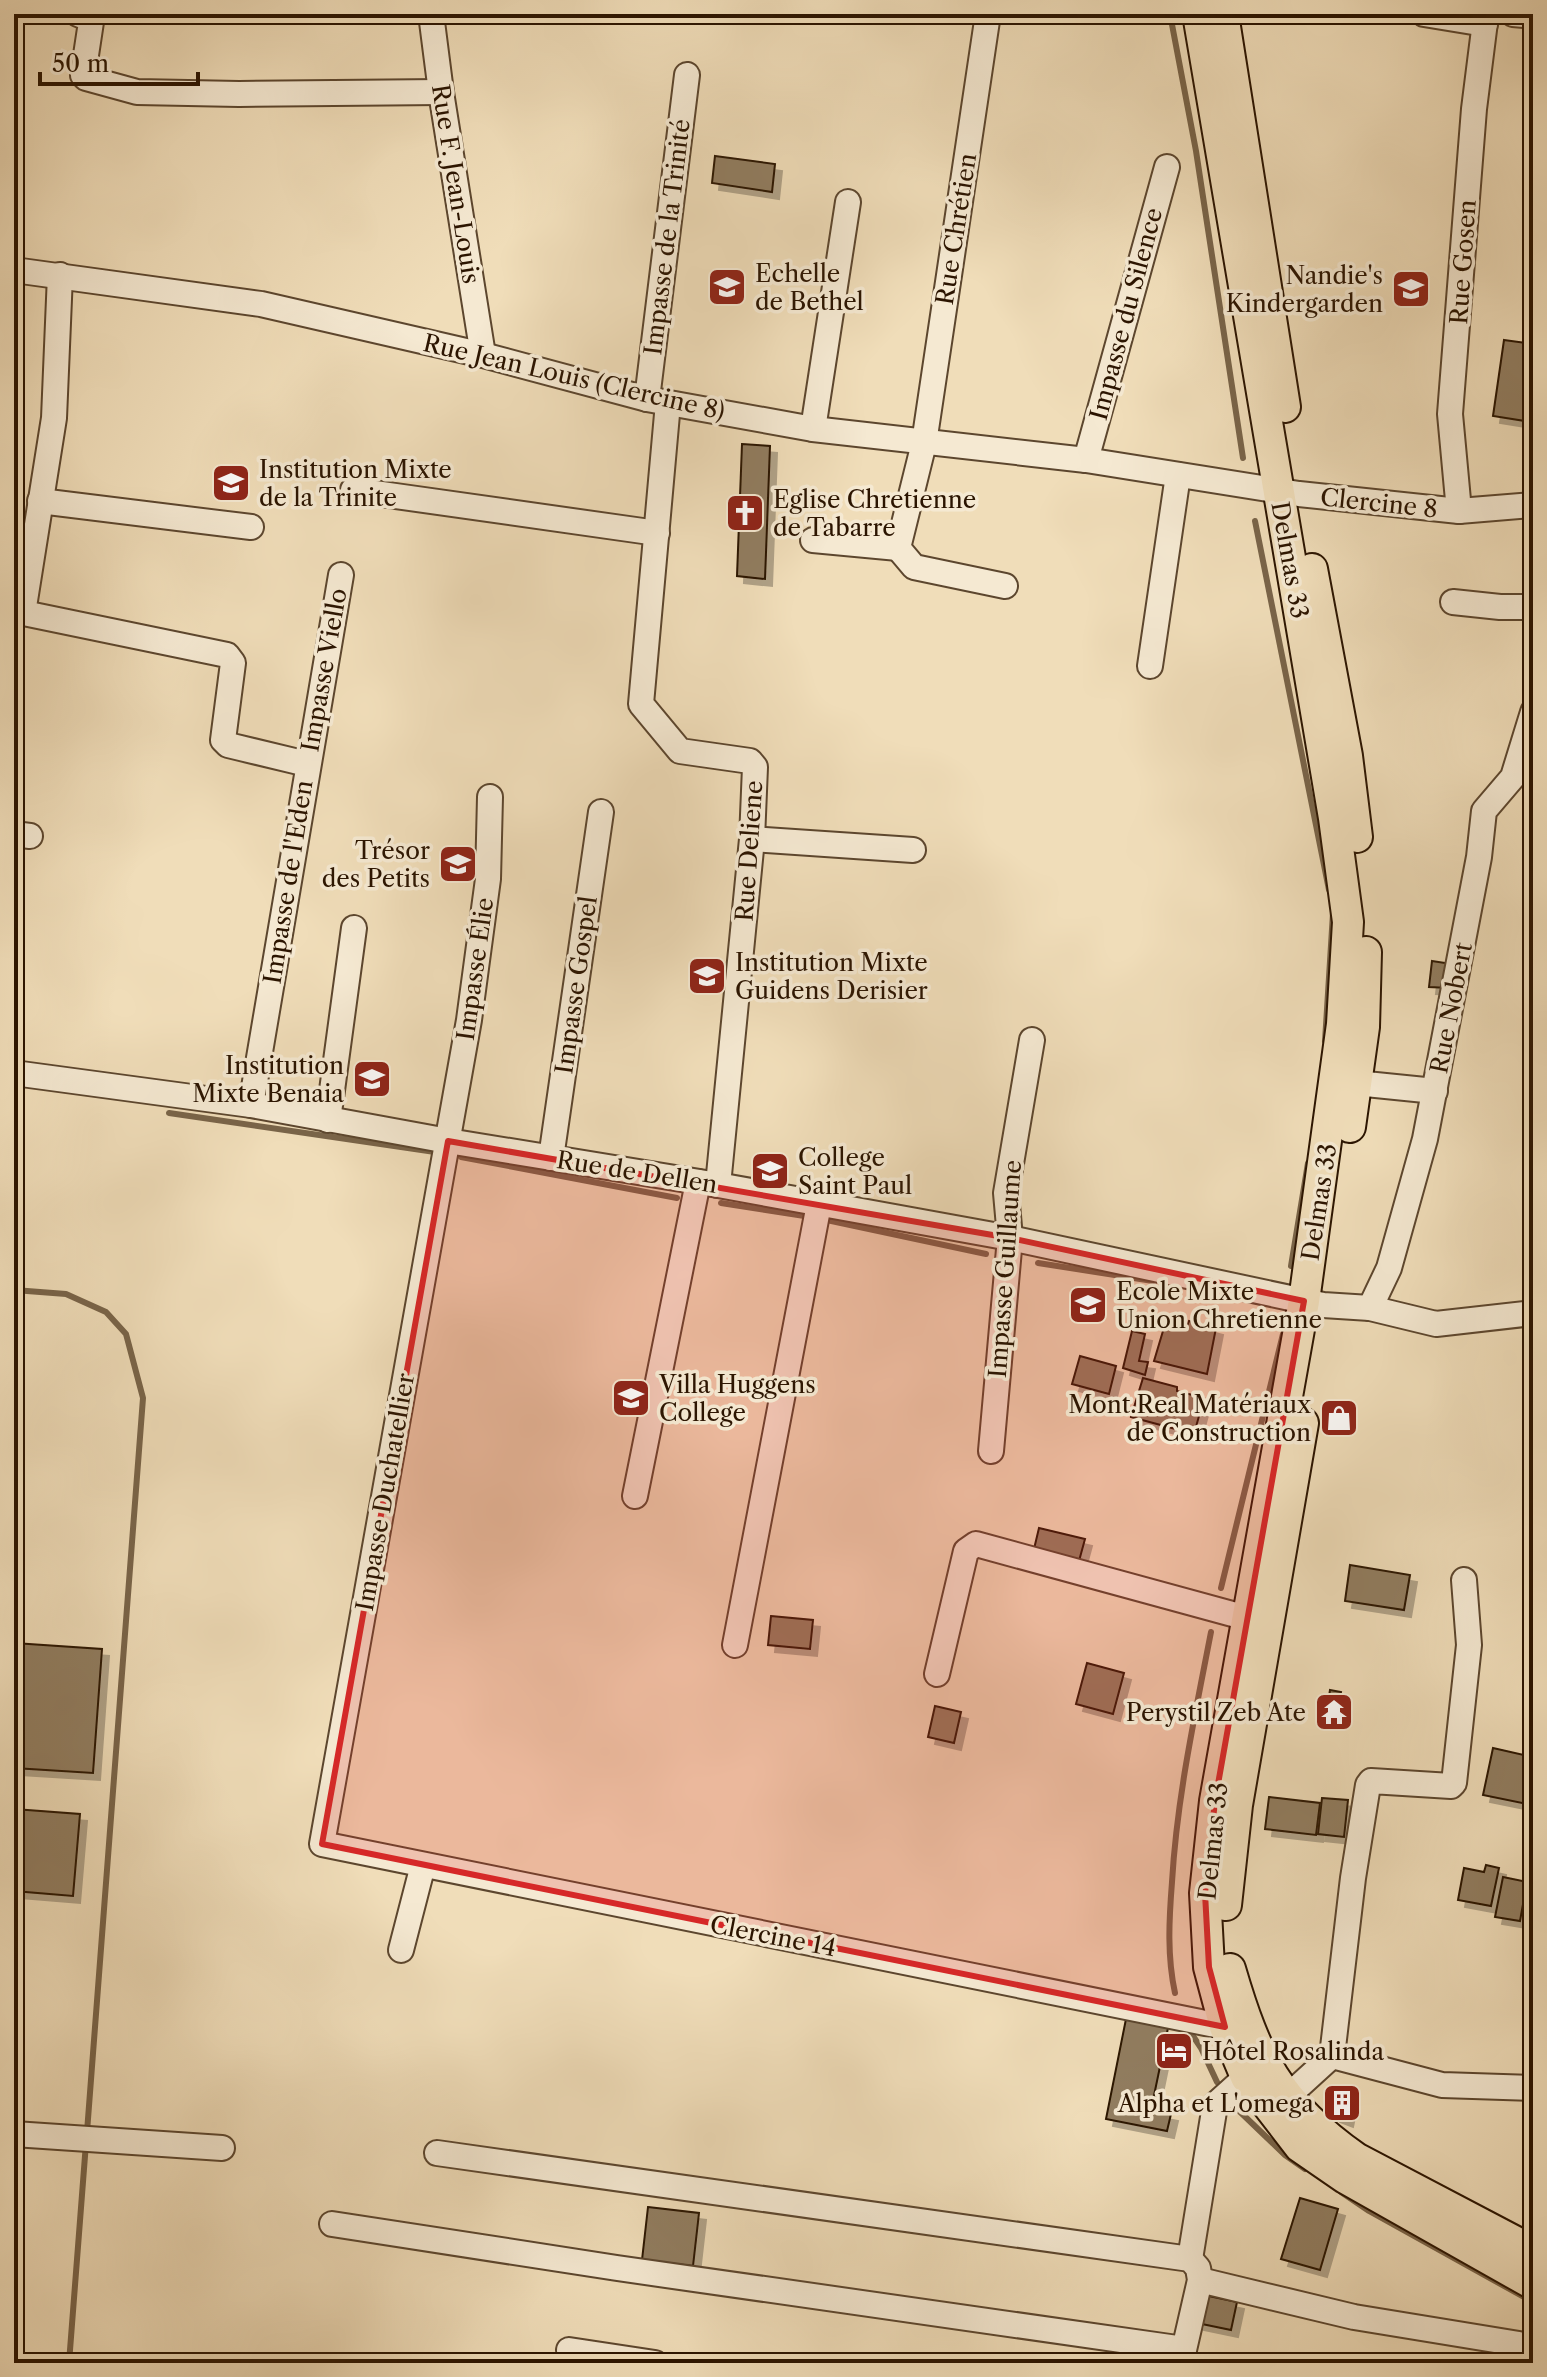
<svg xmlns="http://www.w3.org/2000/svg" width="1547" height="2377" viewBox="0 0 1547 2377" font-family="'Libre Caslon Text',serif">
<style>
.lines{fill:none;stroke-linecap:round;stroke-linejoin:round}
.stream{stroke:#796449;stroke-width:6}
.building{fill:#917d60;stroke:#2b1400;stroke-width:2;filter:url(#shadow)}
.minor-casing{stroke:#5c462e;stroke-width:28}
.major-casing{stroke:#2b1400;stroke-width:34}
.minor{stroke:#f5e9d2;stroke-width:24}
.major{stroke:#f0ddb9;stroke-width:30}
.marked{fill:#d62828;fill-opacity:0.2;stroke:#d62828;stroke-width:6;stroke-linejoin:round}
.labels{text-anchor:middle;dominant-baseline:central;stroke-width:7;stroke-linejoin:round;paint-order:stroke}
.street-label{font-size:24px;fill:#2b1400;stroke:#f5e9d2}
.poi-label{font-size:24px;fill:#2b1400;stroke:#f5e9d2;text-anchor:start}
</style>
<defs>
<filter id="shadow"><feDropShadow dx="7" dy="7" stdDeviation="0" flood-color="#0004"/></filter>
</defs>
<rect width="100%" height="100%" fill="#f0ddb9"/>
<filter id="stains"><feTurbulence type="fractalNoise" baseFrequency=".0025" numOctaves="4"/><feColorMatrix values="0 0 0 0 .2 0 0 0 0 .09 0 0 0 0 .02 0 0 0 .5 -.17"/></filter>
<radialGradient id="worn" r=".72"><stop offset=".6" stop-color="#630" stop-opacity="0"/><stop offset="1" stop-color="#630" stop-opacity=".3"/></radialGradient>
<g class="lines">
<g class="stream">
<polyline points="1170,14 1196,151 1243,458"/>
<polyline points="1255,521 1329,890"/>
<polyline points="1325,1041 1333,913"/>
<polyline points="169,1113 435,1152"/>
<polyline points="461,1157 677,1198"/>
<polyline points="721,1203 811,1217"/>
<polyline points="822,1219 986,1254"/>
<polyline points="1038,1263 1153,1281"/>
<polyline points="1291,1266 1308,1163"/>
<polyline points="14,1290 66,1294 106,1312 126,1334 143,1398 87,2132"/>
<polyline points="1221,1588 1283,1334"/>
<path d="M1175,1993C1167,1956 1169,1920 1172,1882C1177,1797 1195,1715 1211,1632"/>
<polyline points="1189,2030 1201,2048 1217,2082"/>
<polyline points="1236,2108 1285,2155 1305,2169"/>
<polyline points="1341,2192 1369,2211 1533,2302"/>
<polyline points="69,2363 86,2143"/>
</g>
</g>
<g class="building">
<polygon points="715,156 775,164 772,192 712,183"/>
<polygon points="1504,340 1533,344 1533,363 1525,421 1493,416"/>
<polygon points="742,444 770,446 765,579 737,576"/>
<polygon points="1432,961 1452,964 1449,988 1429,987"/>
<polygon points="1166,1321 1187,1326 1189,1321 1216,1328 1207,1374 1154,1361"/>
<polygon points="1132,1331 1145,1334 1139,1361 1148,1362 1145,1375 1123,1368"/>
<polygon points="1080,1356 1116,1366 1109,1394 1072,1384"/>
<polygon points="1143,1378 1177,1387 1177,1391 1204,1398 1194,1434 1131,1417"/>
<polygon points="1039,1528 1085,1539 1079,1561 1034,1549"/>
<polygon points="1350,1565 1410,1575 1404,1610 1345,1601"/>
<polygon points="771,1616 813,1620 810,1649 768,1645"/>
<polygon points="14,1643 102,1649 93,1773 14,1768"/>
<polygon points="1087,1663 1124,1673 1113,1714 1076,1704"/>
<polygon points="1330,1690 1341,1692 1337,1716 1326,1715"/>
<polygon points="935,1706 961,1712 954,1743 928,1737"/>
<polygon points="1493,1748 1533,1757 1532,1805 1483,1795"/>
<polygon points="1269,1797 1320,1803 1316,1835 1265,1829"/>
<polygon points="1322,1798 1348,1800 1344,1837 1318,1834"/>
<polygon points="14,1809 80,1814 73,1896 14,1891"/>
<polygon points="1486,1865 1499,1868 1491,1906 1458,1900 1464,1868 1484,1872"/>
<polygon points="1503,1877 1527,1882 1520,1921 1495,1917"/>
<polygon points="1126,2019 1168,2028 1151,2110 1171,2114 1167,2131 1106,2119"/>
<polygon points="1339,2088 1352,2091 1346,2120 1333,2115"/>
<polygon points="1300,2198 1338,2209 1320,2270 1281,2259"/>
<polygon points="648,2207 699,2213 693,2266 642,2260"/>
<polygon points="1204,2295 1237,2302 1231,2330 1197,2323"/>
</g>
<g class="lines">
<defs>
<g id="minor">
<polyline points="78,14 88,18 91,22 83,75 86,78 137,92 239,94 441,92"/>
<polyline points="431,14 441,92 483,355"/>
<polyline points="988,14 924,443 898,548 914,567 1005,586"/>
<polyline points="1424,14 1485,24"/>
<polyline points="1513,14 1533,16"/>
<polyline points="14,270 261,304 483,355 647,399 813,429 1086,460 1299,494 1459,511 1533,505"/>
<polyline points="647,399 687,75"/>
<polyline points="668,403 641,704 680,751 750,761 755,767 752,839 718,1185"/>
<polyline points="813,429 848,202"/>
<polyline points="1086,460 1167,167"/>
<polyline points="353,490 657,533"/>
<polyline points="40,501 251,527"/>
<polyline points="1459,511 1450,414 1474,109 1486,14"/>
<polyline points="813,540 898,548"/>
<polyline points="1453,602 1500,607 1533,607"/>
<polyline points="14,611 227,655 233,663 223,740 228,745 307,764"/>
<polyline points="23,613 54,418 60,275"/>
<polyline points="1150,666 1178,475"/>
<polyline points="490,797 488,879 469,1020 322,1844 1225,2027"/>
<polyline points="14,834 30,836"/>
<polyline points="752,839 913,850"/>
<polyline points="14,1073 251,1105 448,1141 718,1185 1010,1238 1323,1305 1370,1308 1436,1324 1533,1313"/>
<polyline points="1356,1083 1435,1091"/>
<polyline points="251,1105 341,575"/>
<polyline points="328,1120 354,928"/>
<polyline points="551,1158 601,812"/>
<polyline points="1370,1308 1389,1268 1425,1139 1479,857 1484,811 1513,777 1533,712"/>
<polyline points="991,1451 1010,1238 1006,1193 1032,1040"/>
<polyline points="635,1496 698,1182"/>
<polyline points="735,1645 819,1204"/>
<polyline points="937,1674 966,1551 976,1544 1247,1618"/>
<polyline points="401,1950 423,1865"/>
<polyline points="1332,2056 1442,2085 1533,2088"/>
<polyline points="1287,2097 1332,2056 1353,1878 1368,1785 1371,1781 1451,1786 1454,1783 1469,1645 1464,1580"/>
<polyline points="14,2134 222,2148"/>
<polyline points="437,2153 1190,2259 1198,2268 1200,2280 1181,2363"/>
<polyline points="332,2224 617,2268 1184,2349"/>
<polyline points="1190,2259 1215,2105 1246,2077"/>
<polyline points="1200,2280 1354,2317 1519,2344"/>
<polyline points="569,2350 655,2363"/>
</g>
<g id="major">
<polyline points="1198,14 1334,818 1348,922 1342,1024 1304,1301 1215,1801 1205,1893 1209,1967 1225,2027 1246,2077 1300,2147 1345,2178 1533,2284"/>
<polyline points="1223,14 1285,407"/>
<polyline points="1312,569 1347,756 1357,837"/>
<polyline points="1350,1127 1364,1027 1366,952"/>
<polyline points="1226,1905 1237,1805 1303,1423"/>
<path d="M1230,1969C1256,2058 1278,2103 1356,2158L1533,2251"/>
</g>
</defs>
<use href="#minor" class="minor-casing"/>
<use href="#major" class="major-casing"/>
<use href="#minor" class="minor"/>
<use href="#major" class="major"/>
</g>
<path class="marked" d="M448,1141L1010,1238L1304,1301L1215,1801L1205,1893L1209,1967L1225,2027L322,1844Z"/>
<defs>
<symbol id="school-square" viewBox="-11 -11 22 22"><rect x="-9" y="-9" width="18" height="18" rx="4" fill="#8f2418" stroke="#f5e9d2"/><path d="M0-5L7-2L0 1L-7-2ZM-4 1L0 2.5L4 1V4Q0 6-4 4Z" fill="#fff"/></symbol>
<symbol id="church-square" viewBox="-11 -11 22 22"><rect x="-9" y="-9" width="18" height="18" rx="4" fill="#8f2418" stroke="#f5e9d2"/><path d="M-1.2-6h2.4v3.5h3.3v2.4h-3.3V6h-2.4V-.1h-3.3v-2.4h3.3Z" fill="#fff"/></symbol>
<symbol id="shop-square" viewBox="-11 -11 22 22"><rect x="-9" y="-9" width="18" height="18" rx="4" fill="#8f2418" stroke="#f5e9d2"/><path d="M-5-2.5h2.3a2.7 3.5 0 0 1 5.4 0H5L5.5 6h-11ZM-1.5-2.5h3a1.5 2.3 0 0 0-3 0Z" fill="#fff"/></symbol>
<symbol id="temple-square" viewBox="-11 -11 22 22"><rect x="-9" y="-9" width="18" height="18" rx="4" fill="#8f2418" stroke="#f5e9d2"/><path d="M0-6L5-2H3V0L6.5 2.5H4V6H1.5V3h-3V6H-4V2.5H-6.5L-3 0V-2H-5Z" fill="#fff"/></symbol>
<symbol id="hotel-square" viewBox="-11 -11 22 22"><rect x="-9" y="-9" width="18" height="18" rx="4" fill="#8f2418" stroke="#f5e9d2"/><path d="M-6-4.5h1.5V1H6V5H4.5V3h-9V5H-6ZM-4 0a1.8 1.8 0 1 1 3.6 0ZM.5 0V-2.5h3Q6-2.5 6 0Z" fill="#fff"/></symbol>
<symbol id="building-square" viewBox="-11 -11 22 22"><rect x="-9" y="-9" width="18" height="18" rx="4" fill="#8f2418" stroke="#f5e9d2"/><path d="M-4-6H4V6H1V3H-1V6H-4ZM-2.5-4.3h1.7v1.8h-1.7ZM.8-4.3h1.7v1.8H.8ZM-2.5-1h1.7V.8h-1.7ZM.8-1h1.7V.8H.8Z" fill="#fff"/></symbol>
</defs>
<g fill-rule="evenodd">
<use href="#school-square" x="705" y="265" width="44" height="44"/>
<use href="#school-square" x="1389" y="267" width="44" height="44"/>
<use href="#school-square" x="209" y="461" width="44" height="44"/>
<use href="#church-square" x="723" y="491" width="44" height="44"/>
<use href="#school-square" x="436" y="842" width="44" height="44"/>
<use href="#school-square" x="685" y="954" width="44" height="44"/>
<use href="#school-square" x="350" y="1057" width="44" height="44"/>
<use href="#school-square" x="748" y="1149" width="44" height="44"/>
<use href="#school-square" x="1066" y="1283" width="44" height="44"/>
<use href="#school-square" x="609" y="1376" width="44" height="44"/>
<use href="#shop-square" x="1317" y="1396" width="44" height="44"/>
<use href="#temple-square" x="1312" y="1690" width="44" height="44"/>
<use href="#hotel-square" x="1152" y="2029" width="44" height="44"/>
<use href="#building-square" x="1320" y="2081" width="44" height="44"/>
</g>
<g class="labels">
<g class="street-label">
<text transform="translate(456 184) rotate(81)">Rue F. Jean-Louis</text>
<text transform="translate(956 229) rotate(-81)">Rue Chrétien</text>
<text transform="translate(667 237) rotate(-83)">Impasse de la Trinité</text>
<text transform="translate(1463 262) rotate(-86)">Rue Gosen</text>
<text transform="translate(1126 314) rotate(-75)">Impasse du Silence</text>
<text transform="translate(574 377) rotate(13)">Rue Jean Louis (Clercine 8)</text>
<text transform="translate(1379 503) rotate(6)">Clercine 8</text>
<text transform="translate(1290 560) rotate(80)">Delmas 33</text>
<text transform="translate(324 670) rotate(-80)">Impasse Viello</text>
<text transform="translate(749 851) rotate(-86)">Rue Deliene</text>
<text transform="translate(288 882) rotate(-81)">Impasse de l'Eden</text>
<text transform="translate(475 969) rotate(-82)">Impasse Élie</text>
<text transform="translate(576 985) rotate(-82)">Impasse Gospel</text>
<text transform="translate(1451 1008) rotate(-79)">Rue Nobert</text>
<text transform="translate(637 1172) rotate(9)">Rue de Dellen</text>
<text transform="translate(1319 1202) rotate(-81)">Delmas 33</text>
<text transform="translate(1005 1269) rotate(-86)">Impasse Guillaume</text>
<text transform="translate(385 1492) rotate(-80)">Impasse Duchatellier</text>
<text transform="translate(1213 1841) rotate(-84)">Delmas 33</text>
<text transform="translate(773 1936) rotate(11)">Clercine 14</text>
</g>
<g class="poi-label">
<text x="755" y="273">Echelle<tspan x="755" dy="28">de Bethel</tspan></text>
<text x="1383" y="275" text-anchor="end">Nandie's<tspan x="1383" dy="28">Kindergarden</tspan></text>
<text x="259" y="469">Institution Mixte<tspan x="259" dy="28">de la Trinite</tspan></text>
<text x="773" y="499">Eglise Chretienne<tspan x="773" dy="28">de Tabarre</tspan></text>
<text x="430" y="850" text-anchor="end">Trésor<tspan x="430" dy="28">des Petits</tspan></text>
<text x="735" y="962">Institution Mixte<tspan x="735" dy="28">Guidens Derisier</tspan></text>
<text x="344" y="1065" text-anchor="end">Institution<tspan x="344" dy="28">Mixte Benaia</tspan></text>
<text x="798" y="1157">College<tspan x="798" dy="28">Saint Paul</tspan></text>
<text x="1116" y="1291">Ecole Mixte<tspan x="1116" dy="28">Union Chretienne</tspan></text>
<text x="659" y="1384">Villa Huggens<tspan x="659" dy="28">College</tspan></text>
<text x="1311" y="1404" text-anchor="end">Mont.Real Matériaux<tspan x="1311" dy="28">de Construction</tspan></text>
<text x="1306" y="1712" text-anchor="end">Perystil Zeb Ate</text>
<text x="1202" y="2051">Hôtel Rosalinda</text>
<text x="1314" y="2103" text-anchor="end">Alpha et L'omega</text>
</g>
</g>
<rect width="1547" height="2377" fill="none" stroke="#f0ddb9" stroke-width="48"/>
<rect x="16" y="16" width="1515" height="2345" fill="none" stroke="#2b1400" stroke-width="4"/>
<rect x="24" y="24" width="1499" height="2329" fill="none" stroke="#2b1400" stroke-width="2"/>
<path d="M40 72v12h158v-12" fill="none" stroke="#2b1400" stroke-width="4"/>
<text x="52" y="72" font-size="24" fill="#2b1400" stroke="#f5e9d2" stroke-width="6" paint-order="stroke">50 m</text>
<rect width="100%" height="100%" filter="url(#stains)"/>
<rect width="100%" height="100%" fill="url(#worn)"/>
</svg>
